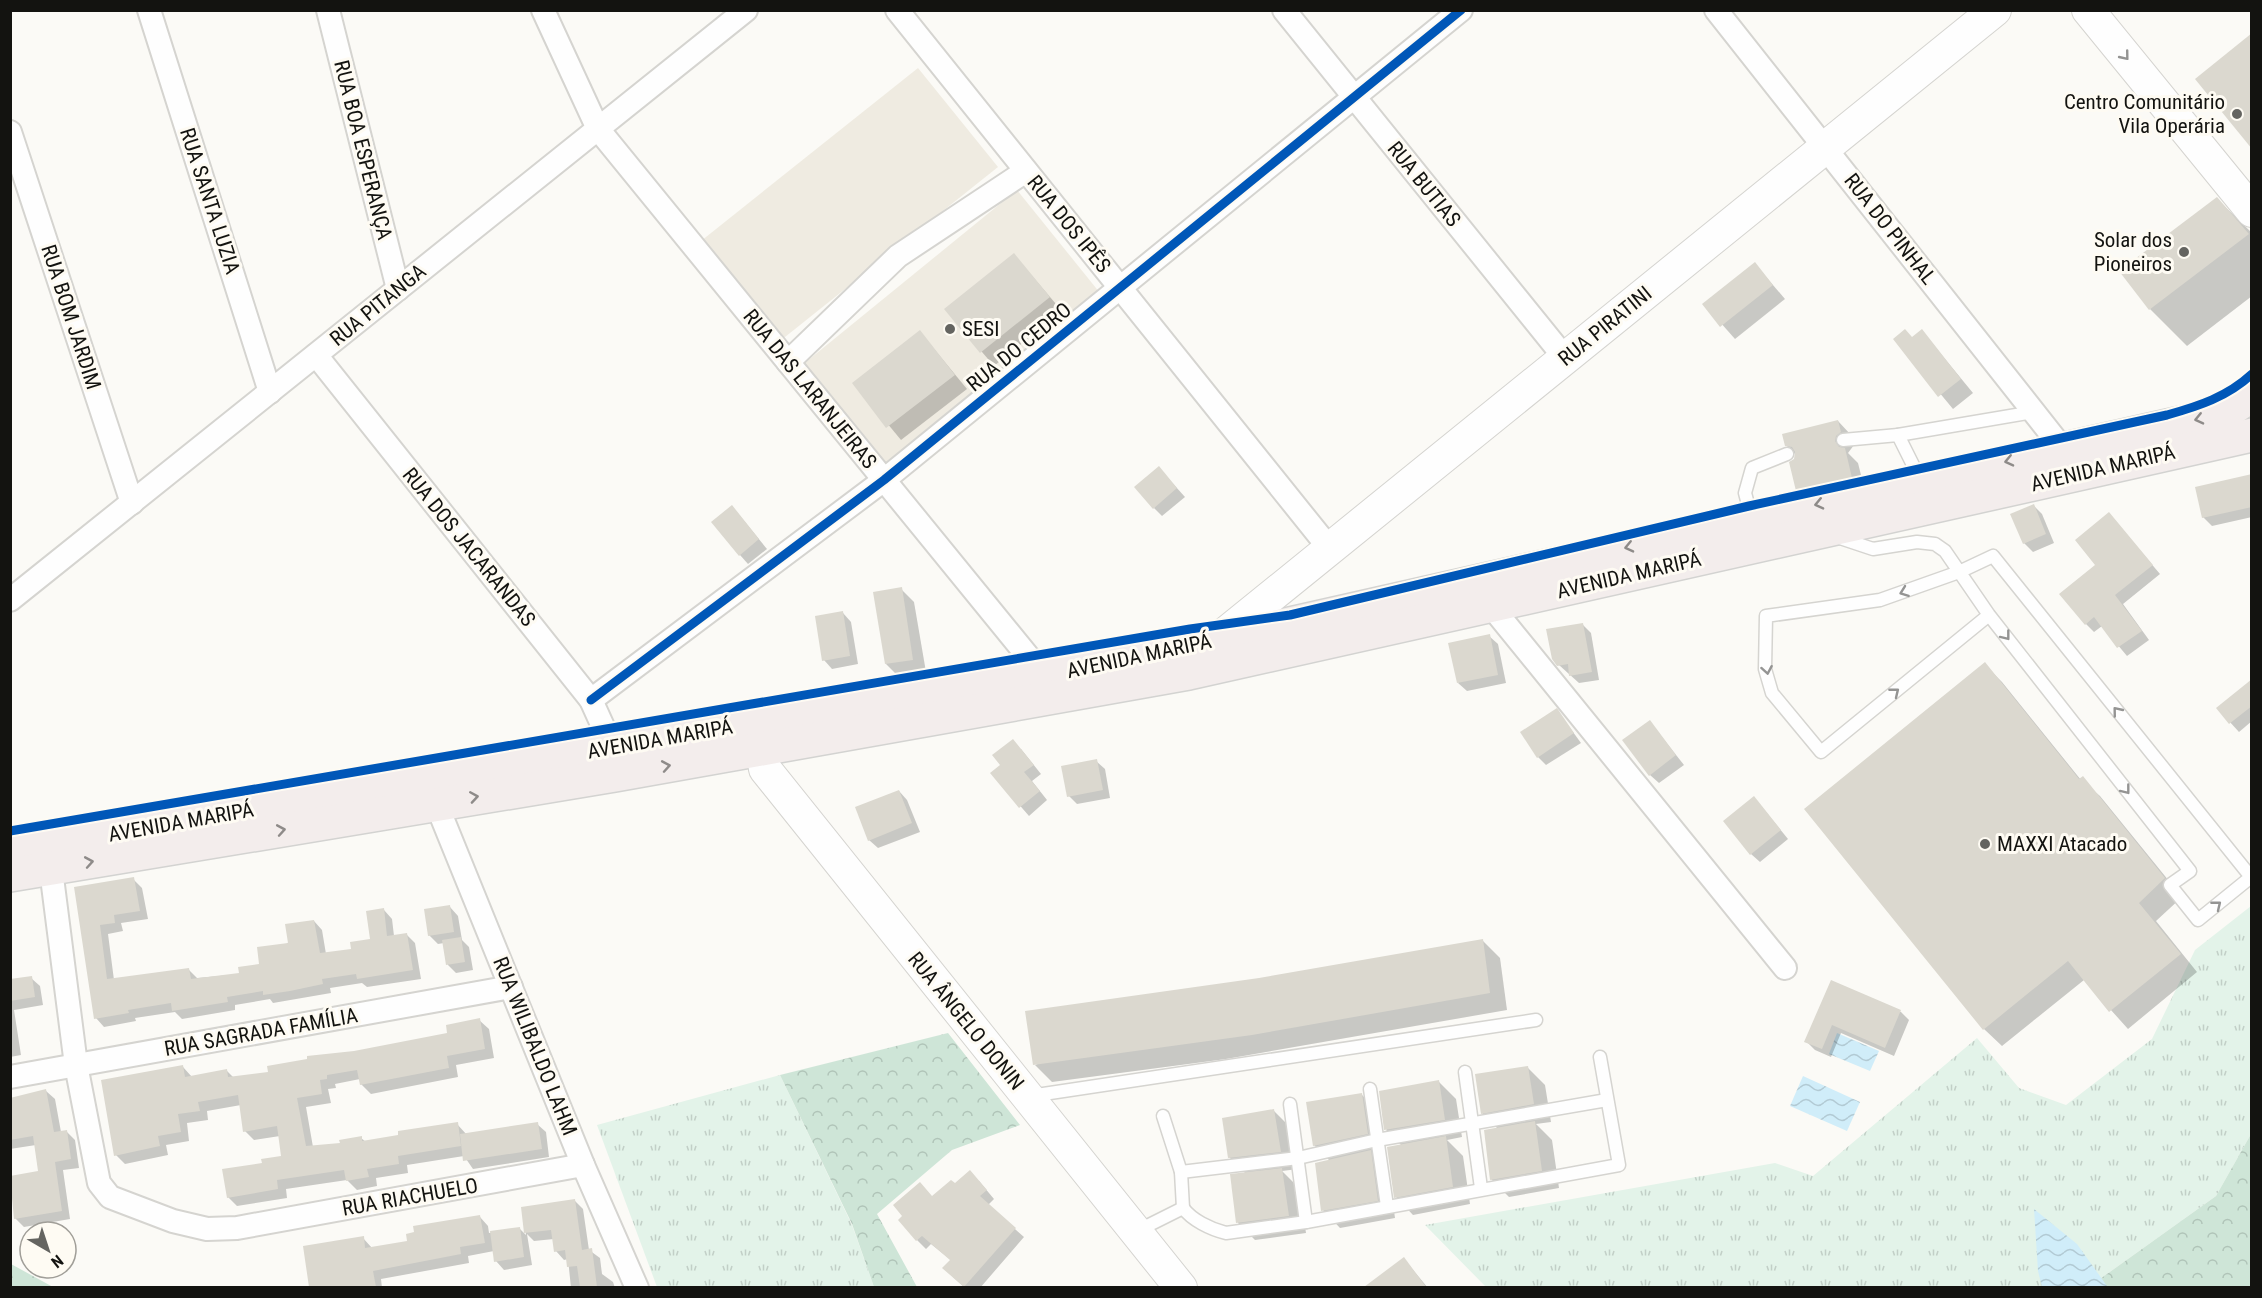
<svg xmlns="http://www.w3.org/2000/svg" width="2262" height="1298" viewBox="0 0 2262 1298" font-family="'Roboto Condensed',sans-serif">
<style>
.built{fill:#efebe1}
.grass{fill:url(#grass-tufts)}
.forest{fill:url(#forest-crowns)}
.water{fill:url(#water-waves)}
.shadow{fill:#0003}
.building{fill:#dbd8cf}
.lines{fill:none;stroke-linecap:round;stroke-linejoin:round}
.lane-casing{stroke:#d5d4d0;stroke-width:15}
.street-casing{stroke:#d5d4d0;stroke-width:26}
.secondary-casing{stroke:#d5d4d0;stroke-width:34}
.primary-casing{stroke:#d3d3d1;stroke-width:36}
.lane{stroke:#fefefe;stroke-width:12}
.street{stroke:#fefefe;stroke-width:22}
.secondary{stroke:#fefefe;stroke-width:32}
.primary{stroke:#f3edec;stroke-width:33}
.cycleway-casing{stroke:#fefbf3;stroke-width:13}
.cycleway{stroke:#0057b8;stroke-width:9}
.oneway{stroke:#949493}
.oneway2{stroke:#8e8b89}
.poi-dot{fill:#646460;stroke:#fefbf3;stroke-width:2}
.labels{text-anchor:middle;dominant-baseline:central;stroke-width:6;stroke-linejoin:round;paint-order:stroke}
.poi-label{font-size:21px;fill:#131310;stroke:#fefbf3;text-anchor:end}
.street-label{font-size:21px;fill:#131310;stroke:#fefbf3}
</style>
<defs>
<pattern id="grass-tufts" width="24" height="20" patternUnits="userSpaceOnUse" patternTransform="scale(1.5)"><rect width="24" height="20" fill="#e3f3e9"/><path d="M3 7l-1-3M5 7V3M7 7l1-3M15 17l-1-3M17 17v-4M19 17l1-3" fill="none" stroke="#c2cfc7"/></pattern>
<pattern id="forest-crowns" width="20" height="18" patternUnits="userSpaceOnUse" patternTransform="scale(1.5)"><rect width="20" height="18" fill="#cee5d7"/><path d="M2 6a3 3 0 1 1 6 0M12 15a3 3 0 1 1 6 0" fill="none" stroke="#b0c4b8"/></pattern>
<pattern id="water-waves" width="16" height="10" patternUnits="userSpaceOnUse" patternTransform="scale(1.5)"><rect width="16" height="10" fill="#d0edf9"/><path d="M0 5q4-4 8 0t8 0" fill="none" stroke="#b2cad4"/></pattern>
</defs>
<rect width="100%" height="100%" fill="#fbfaf6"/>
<g class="built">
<polygon points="918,68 998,167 780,341 701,241"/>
<polygon points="1017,190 1100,293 884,468 801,366"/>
</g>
<g class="grass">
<polygon points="2251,906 2251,1134 2216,1196 2093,1284 2077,1288 1486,1287 1425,1225 1775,1163 1813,1176 1977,1038 2019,1088 2066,1105 2152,1039 2195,950"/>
<polygon points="780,1075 852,1225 874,1287 657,1287 597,1125"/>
</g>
<g class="forest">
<polygon points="948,1033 1020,1125 952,1150 877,1214 917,1287 874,1287 852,1224 780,1075"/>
<polygon points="2251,1134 2251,1287 2077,1288 2093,1284 2216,1196"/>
<polygon points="10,1264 11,1264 53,1287 11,1287"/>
</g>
<g class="water">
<polygon points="1837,1033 1879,1051 1870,1071 1829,1054"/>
<polygon points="1803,1076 1860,1102 1847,1131 1790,1106"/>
<polygon points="2034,1209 2077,1244 2107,1286 2111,1287 2042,1287 2038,1271"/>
</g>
<g class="shadow">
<polygon points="2217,199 2252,233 2252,296 2187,346 2150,309"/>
<polygon points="1014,255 1062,311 994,366 946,310"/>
<polygon points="1755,264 1785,299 1735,339 1704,304"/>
<polygon points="1922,331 1973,393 1953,409 1895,339 1913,338"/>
<polygon points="920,332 967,389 901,440 854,383"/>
<polygon points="1838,421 1851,435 1854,445 1848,453 1858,463 1865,491 1811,503 1797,490 1796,455 1786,445"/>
<polygon points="2252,476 2252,517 2212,526 2203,517"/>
<polygon points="1167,477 1185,497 1162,516 1154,508"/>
<polygon points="2034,506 2042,514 2054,543 2033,552 2024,543"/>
<polygon points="2109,514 2160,574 2123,604 2149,640 2127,656 2102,626 2094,632 2086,624"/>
<polygon points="740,516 767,549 748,564 740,555"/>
<polygon points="901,589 914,602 926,672 899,677 886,664"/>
<polygon points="843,613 851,622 858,664 832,669 824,660"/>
<polygon points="1582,624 1591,633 1599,680 1579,683 1559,665"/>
<polygon points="1489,636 1498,644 1506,683 1467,691 1458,683"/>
<polygon points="1984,664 2002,682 2081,780 2100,796 2182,897 2156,921 2197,972 2128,1029 2084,980 2002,1046 1984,1029"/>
<polygon points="2252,681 2252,721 2239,732 2218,709"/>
<polygon points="1557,710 1581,743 1546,765 1538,757"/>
<polygon points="1650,722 1684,765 1659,783 1650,775"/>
<polygon points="1021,749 1041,774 1032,781 1047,800 1029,816 992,773"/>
<polygon points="1096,761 1105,769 1110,798 1077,804 1069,796"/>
<polygon points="899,791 907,800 920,832 878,848 869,840"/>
<polygon points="1762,807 1788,839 1760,862 1751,854"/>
<polygon points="133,879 142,888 148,919 121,923 123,931 108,934 114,980 189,970 197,978 241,974 261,965 314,921 322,930 326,954 353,950 371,940 384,910 392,919 394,936 406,934 415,943 421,979 367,987 362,983 330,988 331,993 273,1003 270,999 235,1005 235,1010 182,1019 175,1012 135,1018 136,1021 104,1027 96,1018 75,888"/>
<polygon points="450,907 458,916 462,940 469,947 473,970 456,973 448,965 444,943 438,944 429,935"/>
<polygon points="1482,940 1500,958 1507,1010 1226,1059 1052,1082 1035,1065 1260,980"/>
<polygon points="31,978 40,986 43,1005 14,1010 21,1055 10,1057 10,981"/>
<polygon points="1832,982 1901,1012 1909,1020 1894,1056 1841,1033 1831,1057 1815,1050 1806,1041"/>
<polygon points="479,1020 489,1029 494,1058 456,1065 458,1077 371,1094 361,1084 360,1079 335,1084 336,1088 328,1089 331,1103 306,1107 313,1147 342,1144 361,1138 366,1142 457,1124 467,1135 537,1124 546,1132 549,1157 473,1169 464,1156 407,1165 408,1173 376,1178 377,1186 357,1190 347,1180 286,1189 287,1198 237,1206 228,1197 264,1164 283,1158 280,1136 254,1140 245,1131 241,1105 207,1111 208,1120 187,1123 189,1141 166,1145 168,1155 125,1164 116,1155 183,1067 192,1077 226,1070 234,1078 269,1073 354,1052 449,1034"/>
<polygon points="1527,1067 1545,1085 1551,1122 1536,1124 1552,1140 1559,1188 1509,1197 1491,1179 1498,1129 1482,1113"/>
<polygon points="1438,1081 1456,1099 1462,1137 1447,1140 1463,1156 1470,1204 1413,1215 1396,1197 1402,1146 1386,1130"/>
<polygon points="46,1091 55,1099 61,1132 66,1131 75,1140 79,1168 63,1170 70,1219 24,1227 15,1218 10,1177 40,1172 36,1145 10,1149 10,1100"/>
<polygon points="1362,1095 1379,1112 1385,1151 1372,1154 1388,1169 1395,1218 1340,1228 1323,1210 1330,1161 1314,1145"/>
<polygon points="1274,1111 1292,1129 1298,1169 1282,1171 1299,1188 1306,1233 1255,1240 1238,1223 1246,1174 1229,1157"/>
<polygon points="979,1181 994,1199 988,1205 1024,1237 980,1288 965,1288 953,1277 951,1260 931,1244 926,1249 917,1240 933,1198 955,1185"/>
<polygon points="575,1201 583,1209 589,1250 600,1258 602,1274 613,1282 615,1288 571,1288 568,1259 564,1260 556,1251 554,1239 534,1241 527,1234 532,1265 504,1270 496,1261 494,1251 468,1256 469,1263 381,1279 382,1288 347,1288 346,1282 363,1238 372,1248 409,1242 480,1217 488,1226 489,1233 519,1228 526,1235 523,1208"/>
<polygon points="1404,1259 1428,1288 1366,1288"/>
</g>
<g class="building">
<polygon points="2252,33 2252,149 2195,79"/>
<polygon points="2217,197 2249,234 2149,310 2119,271"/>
<polygon points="1014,253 1050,297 980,353 944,309"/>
<polygon points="1755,262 1773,285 1720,327 1702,304"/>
<polygon points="1905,329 1912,337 1922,329 1961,379 1938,397 1893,339"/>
<polygon points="920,330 955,375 886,428 852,383"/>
<polygon points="1838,420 1841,432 1836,436 1835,441 1839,447 1845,448 1852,478 1796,491 1789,462 1794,459 1795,452 1792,447 1785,446 1782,434"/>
<polygon points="1159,466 1177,488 1153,509 1134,487"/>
<polygon points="2252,474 2252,507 2202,518 2195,487"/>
<polygon points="2034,504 2046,534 2023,544 2010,514"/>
<polygon points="732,505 759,539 739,556 711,522"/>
<polygon points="2109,512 2153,565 2115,595 2142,631 2117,648 2094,617 2085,625 2059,594 2095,565 2075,540"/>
<polygon points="902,587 913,660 885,664 873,592"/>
<polygon points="843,611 850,656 822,661 815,616"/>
<polygon points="1583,623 1592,672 1569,676 1568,664 1557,666 1552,659 1546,629"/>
<polygon points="1490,634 1498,675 1457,683 1448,643"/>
<polygon points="1985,662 2079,779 2083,776 2165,878 2139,903 2181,954 2109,1012 2068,961 1983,1030 1804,809"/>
<polygon points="2252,679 2252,706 2229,724 2216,708"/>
<polygon points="1557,708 1574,733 1537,758 1520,732"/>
<polygon points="1650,720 1676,755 1649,776 1622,740"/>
<polygon points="1013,739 1034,765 1024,772 1040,791 1019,808 990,773 1000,765 992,755"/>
<polygon points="1097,759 1103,790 1067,797 1061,766"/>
<polygon points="899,790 912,823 868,841 855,807"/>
<polygon points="1754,796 1781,830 1750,855 1723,821"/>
<polygon points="134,877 140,911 114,915 115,923 100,925 107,979 189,968 191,979 239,973 238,967 259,964 257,947 288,943 285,924 314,920 320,953 351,949 350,942 370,939 366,911 384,908 387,936 407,933 413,970 357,979 356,974 322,979 323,984 290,991 263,995 263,991 227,997 228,1002 172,1011 171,1003 128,1010 129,1013 94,1019 74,887"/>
<polygon points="450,905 454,932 428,936 424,909"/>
<polygon points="461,937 465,962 446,965 442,940"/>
<polygon points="1483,939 1490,993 1252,1035 1033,1065 1025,1011 1259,978"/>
<polygon points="32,976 35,997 10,1001 10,979"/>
<polygon points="1831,980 1901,1010 1885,1048 1832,1025 1822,1049 1804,1042"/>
<polygon points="480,1018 485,1049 447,1056 449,1068 360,1085 357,1070 327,1075 327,1079 320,1080 322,1094 297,1098 306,1146 340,1143 339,1140 362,1136 362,1141 398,1135 398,1131 458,1122 461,1146 398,1156 399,1164 367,1169 369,1177 346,1181 344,1170 277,1180 278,1189 227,1198 222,1169 262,1163 261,1159 281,1156 277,1126 243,1132 238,1095 198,1102 200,1111 178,1114 181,1132 158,1136 160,1146 114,1156 101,1080 183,1065 185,1077 227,1069 228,1077 268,1072 267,1066 307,1059 307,1056 354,1051 447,1033 446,1025"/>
<polygon points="1528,1066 1534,1104 1481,1114 1475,1074"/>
<polygon points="1439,1080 1445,1120 1384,1130 1379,1091"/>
<polygon points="46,1089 54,1132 67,1130 71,1159 55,1162 62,1211 14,1219 10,1176 38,1171 33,1136 10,1140 10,1098"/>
<polygon points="1362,1093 1368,1134 1313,1146 1306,1102"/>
<polygon points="1274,1109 1281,1152 1228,1158 1222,1118"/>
<polygon points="1535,1121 1542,1171 1490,1180 1484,1130"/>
<polygon points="538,1122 542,1149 463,1161 460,1134"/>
<polygon points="1446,1136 1453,1187 1394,1198 1387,1147"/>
<polygon points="1371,1150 1378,1201 1321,1211 1315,1163"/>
<polygon points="1282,1168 1289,1216 1236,1223 1230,1174"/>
<polygon points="970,1170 987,1190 980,1196 1016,1228 964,1287 942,1268 950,1260 922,1236 916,1241 898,1220 902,1216 893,1205 920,1182 932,1196 951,1180 955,1183"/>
<polygon points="575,1199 582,1250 592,1248 597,1287 580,1287 577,1266 567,1267 565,1250 554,1252 551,1230 524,1233 521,1207"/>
<polygon points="480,1215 485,1243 460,1247 461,1254 373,1271 376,1287 309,1287 303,1246 364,1236 365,1248 407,1241 406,1234 414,1232 413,1226"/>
<polygon points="520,1227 524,1257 494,1262 490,1231"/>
<polygon points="1404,1257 1426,1287 1364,1287"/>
</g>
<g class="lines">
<defs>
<g id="lane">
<polyline points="1898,435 2034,412"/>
<polyline points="1843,440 1898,435 1921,481"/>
<polyline points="1752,519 1745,493 1752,468 1787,454"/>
<polyline points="1834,536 1873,549 1917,542 1935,544 1945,551 1989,615 2190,871 2170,885 2198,920 2251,877 1993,556 1959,572 1880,600 1766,616 1765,669 1772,693 1821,752 1989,615"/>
<polyline points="1465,1072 1481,1188"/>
<polyline points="1370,1089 1387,1206"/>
<polyline points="1030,1096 1536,1020"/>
<polyline points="1290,1104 1306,1222"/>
<polyline points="1163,1116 1181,1172 1183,1208"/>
<polyline points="1181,1172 1298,1158 1377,1140 1607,1100"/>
<path d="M1137,1231L1183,1208C1192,1220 1210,1229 1226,1233L1306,1222L1619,1165L1600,1057"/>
</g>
<g id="street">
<polyline points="149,10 270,392"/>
<polyline points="328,10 398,289"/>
<polyline points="543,10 598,129 1044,676 1045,687"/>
<polyline points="897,10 1330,549"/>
<polyline points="1284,10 1565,358"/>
<polyline points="1716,10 2063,449 2064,460"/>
<polyline points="10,132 132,503"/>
<polyline points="316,355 591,700 605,731 613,760"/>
<polyline points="788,362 898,256 1026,171"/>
<polyline points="10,600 746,10"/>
<polyline points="1491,606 1785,968"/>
<polyline points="591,700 884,480 1461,10"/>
<polyline points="434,792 436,803 583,1165 637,1288"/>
<polyline points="49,854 76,1065 99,1183 110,1197 173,1221 207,1229 237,1228 583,1165"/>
<polyline points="10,1077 511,987"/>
</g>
<g id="secondary">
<polyline points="2088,10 2252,211"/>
<polyline points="1216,641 1995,10"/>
<polyline points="762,748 765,769 1181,1288"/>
</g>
<g id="primary">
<polyline points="10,851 610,747 1044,676 1188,647 2225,413 2252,395"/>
<polyline points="10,875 615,775 1189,673 2252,435"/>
</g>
</defs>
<use href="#lane" class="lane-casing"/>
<use href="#street" class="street-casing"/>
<use href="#secondary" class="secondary-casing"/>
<use href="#primary" class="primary-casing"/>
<use href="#lane" class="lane"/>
<use href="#street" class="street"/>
<use href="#secondary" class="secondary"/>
<use href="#primary" class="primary"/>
<defs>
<g id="cycleway">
<polyline points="591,700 884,480 1461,10"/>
<path d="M10,831L1190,629L1290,615L1749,506L2167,415C2199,406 2227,397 2252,374"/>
</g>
</defs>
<use href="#cycleway" class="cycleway-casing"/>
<use href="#cycleway" class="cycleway"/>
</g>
<defs><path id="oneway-chevron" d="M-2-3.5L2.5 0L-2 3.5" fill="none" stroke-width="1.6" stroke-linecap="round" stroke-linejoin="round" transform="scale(1.5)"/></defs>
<g class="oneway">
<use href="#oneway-chevron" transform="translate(2125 56) rotate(51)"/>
<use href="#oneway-chevron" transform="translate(1904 592) rotate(160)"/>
<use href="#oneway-chevron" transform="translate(2006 636) rotate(52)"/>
<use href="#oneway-chevron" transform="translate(1767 670) rotate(80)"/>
<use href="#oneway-chevron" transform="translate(1895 692) rotate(-39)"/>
<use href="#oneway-chevron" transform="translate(2117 711) rotate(-129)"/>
<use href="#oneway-chevron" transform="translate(2126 790) rotate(52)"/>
<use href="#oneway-chevron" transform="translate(2217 905) rotate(-39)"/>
</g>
<g class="oneway2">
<use href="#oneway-chevron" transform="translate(2199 419) rotate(167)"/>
<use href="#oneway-chevron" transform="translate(2009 461) rotate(167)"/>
<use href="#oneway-chevron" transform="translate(1819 504) rotate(167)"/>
<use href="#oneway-chevron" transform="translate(1629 547) rotate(167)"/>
<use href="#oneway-chevron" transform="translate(666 766) rotate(-10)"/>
<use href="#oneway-chevron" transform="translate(474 797) rotate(-9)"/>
<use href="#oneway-chevron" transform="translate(281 830) rotate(-10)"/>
<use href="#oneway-chevron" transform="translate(89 862) rotate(-10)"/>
</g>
<g class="poi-dot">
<circle cx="2237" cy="114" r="6"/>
<circle cx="2184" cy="252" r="6"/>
<circle cx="950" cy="329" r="6"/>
<circle cx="1985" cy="844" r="6"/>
</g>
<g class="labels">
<g class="poi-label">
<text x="2225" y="102">Centro Comunitário<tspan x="2225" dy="24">Vila Operária</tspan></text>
<text x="2172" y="240">Solar dos<tspan x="2172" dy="24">Pioneiros</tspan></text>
<text x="962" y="329" text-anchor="start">SESI</text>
<text x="1997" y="844" text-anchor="start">MAXXI Atacado</text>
</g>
<g class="street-label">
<text transform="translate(363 150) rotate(76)">RUA BOA ESPERANÇA</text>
<text transform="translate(1424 184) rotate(51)">RUA BUTIAS</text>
<text transform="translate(210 201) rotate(72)">RUA SANTA LUZIA</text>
<text transform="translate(1069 224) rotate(51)">RUA DOS IPÊS</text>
<text transform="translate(1890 229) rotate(52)">RUA DO PINHAL</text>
<text transform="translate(378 305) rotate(-39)">RUA PITANGA</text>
<text transform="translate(71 317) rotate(72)">RUA BOM JARDIM</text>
<text transform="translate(1605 326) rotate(-39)">RUA PIRATINI</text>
<text transform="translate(1019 347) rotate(-39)">RUA DO CEDRO</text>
<text transform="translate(810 389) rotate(51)">RUA DAS LARANJEIRAS</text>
<text transform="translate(2103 468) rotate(-13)">AVENIDA MARIPÁ</text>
<text transform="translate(469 547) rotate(51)">RUA DOS JACARANDAS</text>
<text transform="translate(1629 575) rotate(-13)">AVENIDA MARIPÁ</text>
<text transform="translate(1139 656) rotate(-12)">AVENIDA MARIPÁ</text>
<text transform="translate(660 739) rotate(-10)">AVENIDA MARIPÁ</text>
<text transform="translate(181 822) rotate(-10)">AVENIDA MARIPÁ</text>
<text transform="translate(966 1021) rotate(51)">RUA ÂNGELO DONIN</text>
<text transform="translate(261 1032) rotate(-10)">RUA SAGRADA FAMÍLIA</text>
<text transform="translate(535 1046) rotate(68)">RUA WILIBALDO LAHM</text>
<text transform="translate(410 1197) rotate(-10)">RUA RIACHUELO</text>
</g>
</g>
<rect width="2262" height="1298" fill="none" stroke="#131310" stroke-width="24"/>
<g transform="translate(48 1250) rotate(141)"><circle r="28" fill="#fefbf3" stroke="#a09e98" stroke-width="1.5"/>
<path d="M0-4.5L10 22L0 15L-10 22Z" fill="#646460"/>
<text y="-9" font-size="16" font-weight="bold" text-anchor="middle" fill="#131310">N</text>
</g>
</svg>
